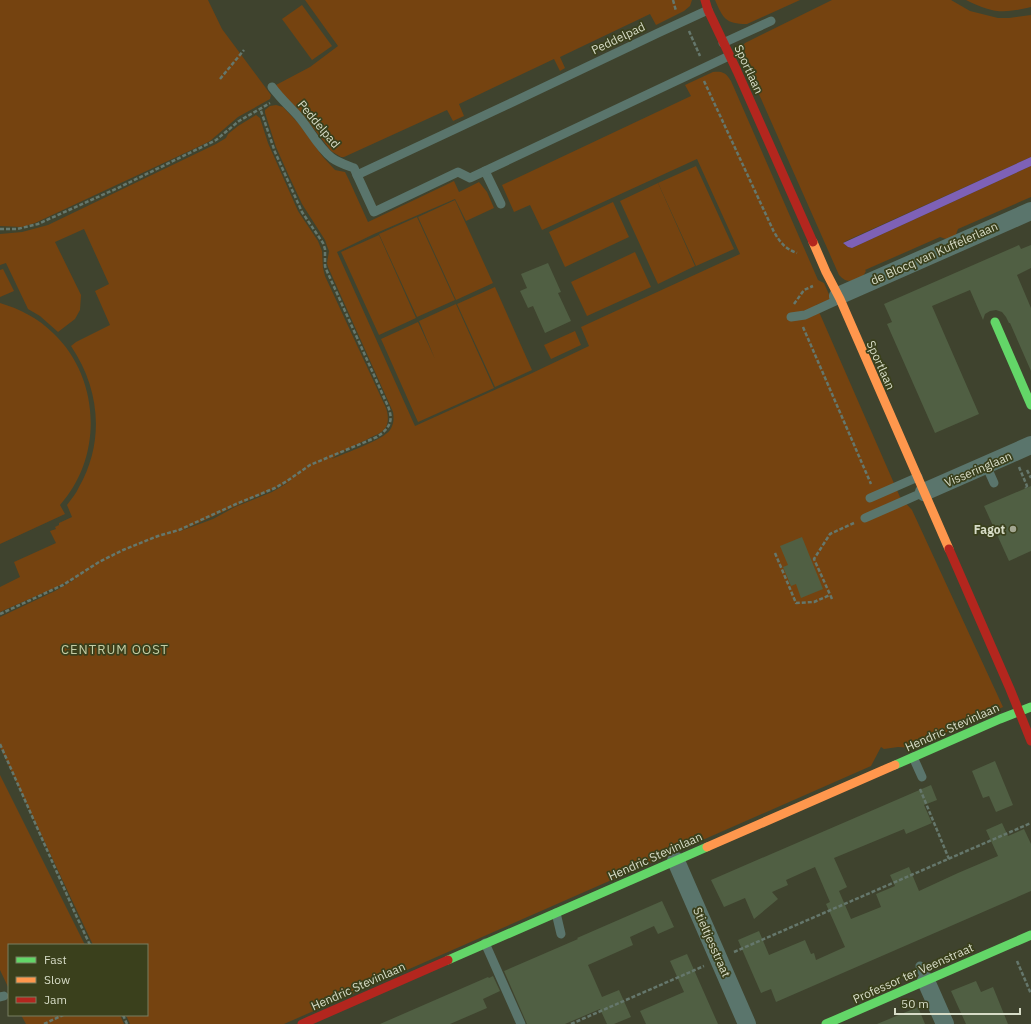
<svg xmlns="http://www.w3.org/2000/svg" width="1031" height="1024" viewBox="0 0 1031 1024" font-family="'IBM Plex Sans',sans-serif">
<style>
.green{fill:#754310;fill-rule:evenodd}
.water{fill:#7e61b6}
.building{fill:#505f43}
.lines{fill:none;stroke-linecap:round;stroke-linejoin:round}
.path{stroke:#65776c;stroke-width:2.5;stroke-dasharray:4 2;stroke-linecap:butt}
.lane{stroke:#5a756c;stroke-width:9}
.street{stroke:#5a756c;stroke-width:18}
.fast{stroke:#63d668;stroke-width:9}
.slow{stroke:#ff974d;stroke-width:9}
.jam{stroke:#b3261e;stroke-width:9}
.poi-dot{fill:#a2a691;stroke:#3a401c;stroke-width:1.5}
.labels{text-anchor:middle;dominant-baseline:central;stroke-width:3.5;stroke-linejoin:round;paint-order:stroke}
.street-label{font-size:12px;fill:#d7dcc7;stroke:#3a401c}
.poi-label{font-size:12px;font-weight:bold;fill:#d7dcc7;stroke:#3a401c;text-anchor:end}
.neighbourhood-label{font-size:13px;letter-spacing:1px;fill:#c4cda4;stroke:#3a401c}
</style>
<rect width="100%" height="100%" fill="#3f432e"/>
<g class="green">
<polygon points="0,0 208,0 222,29 271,95 270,99 238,117 210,141 200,146 35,223 22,227 0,226"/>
<polygon points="305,0 692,0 690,6 684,11 656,25 650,14 560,57 565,68 560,71 554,59 459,104 464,116 453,121 447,110 344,157 341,157 331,151 305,117 282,93 276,85 310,67 338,46"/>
<path d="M715,0H800L747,24C725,24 723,18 715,0Z"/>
<path d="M832,0H951L970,11L998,18H1009L1031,15V157L846,241L843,243L848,247L852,248L1031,166V197L958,229L955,237L949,240L940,237L865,270L866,271L862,278C852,282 846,283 839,275L743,58C741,52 741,47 745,43Z"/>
<path d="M966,0H1031V7C1003,14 992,13 966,0Z"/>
<polygon points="302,5 332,46 312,60 282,19"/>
<path d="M713,72C723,71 726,73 731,81L818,280L824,283L831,299L816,305L900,497L912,510L1003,707L916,748L898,747L884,749L881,747L871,766L284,1024H130L126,1015H147V945H93L0,747V617L55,591L77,578L0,612V587L20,577L14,562L56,543L50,531L56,529L55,527L59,525V523L72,517L67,505C71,499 76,494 79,487C105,441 100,389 71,346L76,342L110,325L95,291L109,284L84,229L55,242L81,295L80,310L75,319L58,332L40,316L28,309L6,263L0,265V234L22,232L48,225L216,144L226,138L228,134L238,126L256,115L260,118L268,143L298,211L318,241L322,251L323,268L325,276L386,408C388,414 389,421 386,427C382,434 374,435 368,439C358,444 339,452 332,459C345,453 383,440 390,430C394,424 394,418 393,412L328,267L327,263L329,251L327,246L325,240L302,204L288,174L276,147L265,113V110L270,106L276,105L283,107L299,124L323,157L335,170L345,172L349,180L368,222L454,181L459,192L479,182L487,192L494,208L466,221L455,199L374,234L337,252L415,426L528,375L589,346L581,327L740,254L697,159L542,230L530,205L514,212L502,185L691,96L685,85ZM291,481L272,492L235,507L213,519L178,532Z"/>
<polygon points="696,166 734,249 696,266 658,183"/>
<polygon points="658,183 695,266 658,284 620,201"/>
<polygon points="455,200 493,283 456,300 418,217"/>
<polygon points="613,202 629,237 565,267 549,232"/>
<polygon points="417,217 455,300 417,317 379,234"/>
<polygon points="379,235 416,318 379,335 341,252"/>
<polygon points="635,252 651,287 587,316 571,282"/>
<polygon points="3,269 14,291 0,297 0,270"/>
<polygon points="495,287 532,370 495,387 457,304"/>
<path d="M0,303C20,309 38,318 53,333C100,377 104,456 60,505L65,514L0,544Z"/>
<polygon points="456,304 494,388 418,422 381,339 418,322 435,359 419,321"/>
<polygon points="575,331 581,345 551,359 544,345"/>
<polygon points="0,775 85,945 9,945 9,989 0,970"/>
<polygon points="21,1015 120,1015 124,1024 26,1024"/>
</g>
<polygon class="water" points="1031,157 1031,166 852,248 848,247 843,243"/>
<g class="building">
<polygon points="1019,245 1021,249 1031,245 1031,268 1017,275 1031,308 1031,371 1010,323 1009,323 1006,317 1002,312 996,310 990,311 985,314 983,320 970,290 932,306 979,414 935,433 887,324 892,322 884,304"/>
<polygon points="548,263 561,292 558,293 571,321 545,333 533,306 528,308 520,291 527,288 521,274"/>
<polygon points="1031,486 1031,551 1009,561 984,506"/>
<polygon points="802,537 823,589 801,598 796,584 791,586 783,567 788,565 780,546"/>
<polygon points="995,761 1013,805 996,812 989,796 983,798 972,771"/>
<polygon points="931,785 937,800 924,805 932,823 906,834 904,829 834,858 847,887 839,891 851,919 881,907 876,894 895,886 890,875 909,867 919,891 958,873 998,856 986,830 1002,823 1008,836 1024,829 1031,844 1031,891 776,1002 771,989 761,993 738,940 759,931 769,955 805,940 811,954 814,953 816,960 845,947 826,904 830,902 815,867 786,880 788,885 772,892 778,899 754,919 745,898 724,907 711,880"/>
<polygon points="662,901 674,927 658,934 654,926 630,937 633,945 588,965 602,997 619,990 631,1017 614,1024 607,1024 600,1009 565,1024 527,1024 504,971 578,939 577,938"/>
<polygon points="687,954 718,1024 646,1024 640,1011 684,992 670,961"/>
<polygon points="493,976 500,991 483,999 487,1008 450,1024 380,1024 488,977 489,978"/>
<polygon points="976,981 981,992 993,987 1008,1024 966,1024 951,991"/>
<polygon points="918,1007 925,1024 877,1024"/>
</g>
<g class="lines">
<g class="path">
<polyline points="673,0 676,11"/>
<polyline points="689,31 700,56"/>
<polyline points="220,79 244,50"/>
<path d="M704,81L774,232C780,242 785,249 797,253"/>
<polyline points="0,229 17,229 38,224 120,187 216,140 239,121 270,103"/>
<polyline points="794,304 804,290 813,286"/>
<polyline points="803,327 871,484"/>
<polyline points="1019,467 1027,486 1025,486 1026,488"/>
<polyline points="1027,470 1031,478"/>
<polyline points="775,553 796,603 814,602 830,595"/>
<polyline points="832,599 814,559 830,534 854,523"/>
<path d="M0,614L63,585L99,562L123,550L158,536L179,530L236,504L275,488L287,481L310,465L377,437C391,427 394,420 387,404L326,269L325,266V249L323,243L302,212L275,152L260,108"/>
<polyline points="0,744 75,913 90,945"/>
<polyline points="920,789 949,859"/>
<polyline points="734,952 1031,823"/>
<polyline points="1017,961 1031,994"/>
<polyline points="123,1015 127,1024"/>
<polyline points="44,1024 63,1015"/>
<polyline points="571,1024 704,966"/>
</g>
<g class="lane">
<polyline points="723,43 771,21"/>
<path d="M272,87C280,98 290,107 299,117C310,130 318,147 332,158C339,163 346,165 354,168L357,175L513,102L658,33L708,10"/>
<polyline points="485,171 501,204"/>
<polyline points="357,175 374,212 458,172 470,178 729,56"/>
<polyline points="791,317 805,315 840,299"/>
<polyline points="986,465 994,483"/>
<polyline points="870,498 918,477"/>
<polyline points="865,518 924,492"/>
<polyline points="913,757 922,777"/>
<polyline points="556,913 561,934"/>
<polyline points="485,943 521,1024"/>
<polyline points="920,966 926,981"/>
<polyline points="0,997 4,996"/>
</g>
<g class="street">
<polyline points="838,296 1031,211"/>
<polyline points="924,492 1031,445"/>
<polyline points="676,861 747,1024"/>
<polyline points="926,981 945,1024"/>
</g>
<g class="fast">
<polyline points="995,322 1031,405"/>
<polyline points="895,765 1000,719 1031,707"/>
<polyline points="448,960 707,847"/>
<polyline points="826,1024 1031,935"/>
</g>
<g class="slow">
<polyline points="813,242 826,272 840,299 949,549"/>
<polyline points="707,847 895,765"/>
</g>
<g class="jam">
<polyline points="705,0 708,10 737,71 813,242"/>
<polyline points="949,549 1010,689 1031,741"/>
<polyline points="302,1024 448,960"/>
</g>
</g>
<circle class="poi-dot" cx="1013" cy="529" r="4"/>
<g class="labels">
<g class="street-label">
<text transform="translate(618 38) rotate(-26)">Peddelpad</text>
<text transform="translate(749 69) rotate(65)">Sportlaan</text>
<text transform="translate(319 124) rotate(50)">Peddelpad</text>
<text transform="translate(934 253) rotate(-24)">de Blocq van Kuffelerlaan</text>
<text transform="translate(881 365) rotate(66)">Sportlaan</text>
<text transform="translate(978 469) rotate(-23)">Visseringlaan</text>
<text transform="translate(952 727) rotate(-24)">Hendric Stevinlaan</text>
<text transform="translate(655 856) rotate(-24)">Hendric Stevinlaan</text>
<text transform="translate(712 942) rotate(66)">Stieltjesstraat</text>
<text transform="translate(913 973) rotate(-24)">Professor ter Veenstraat</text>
<text transform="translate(358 986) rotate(-24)">Hendric Stevinlaan</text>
</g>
<g class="poi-label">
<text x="1005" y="529">Fagot</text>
</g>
<g class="neighbourhood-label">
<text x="115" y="649">CENTRUM OOST</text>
</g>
</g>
<rect x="8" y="944" width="140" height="72" fill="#3a401c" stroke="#797e60"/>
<rect x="16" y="957" width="20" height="6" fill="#63d668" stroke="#797e60"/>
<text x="44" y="964" font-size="12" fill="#d7dcc7">Fast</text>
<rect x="16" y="977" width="20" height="6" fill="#ff974d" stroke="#797e60"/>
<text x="44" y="984" font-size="12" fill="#d7dcc7">Slow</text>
<rect x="16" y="997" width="20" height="6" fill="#b3261e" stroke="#797e60"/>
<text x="44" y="1004" font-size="12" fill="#d7dcc7">Jam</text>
<path d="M895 1008v6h125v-6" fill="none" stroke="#d7dcc7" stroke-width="2"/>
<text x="901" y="1008" font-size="12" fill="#d7dcc7" stroke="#3a401c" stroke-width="3" paint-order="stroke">50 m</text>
</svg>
